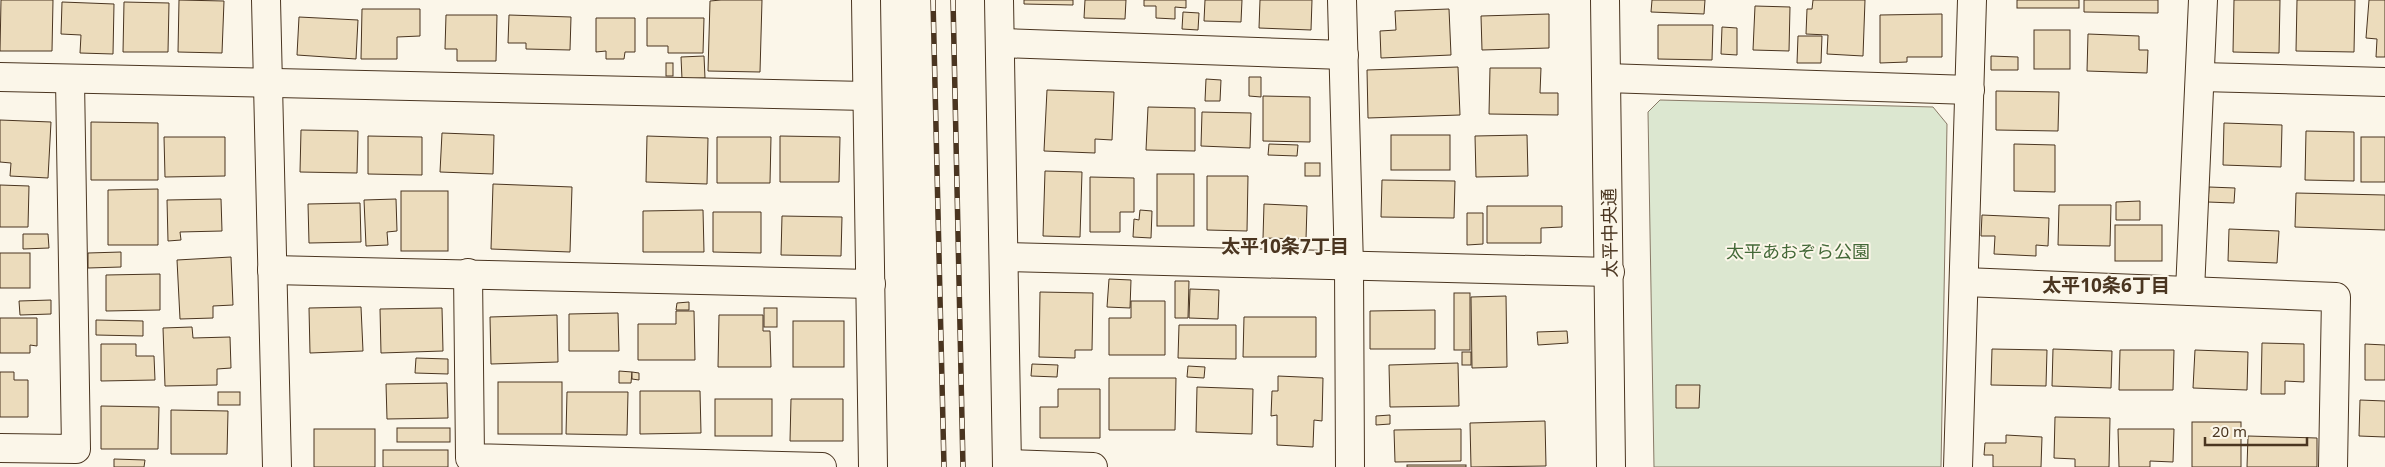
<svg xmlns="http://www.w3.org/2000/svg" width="2385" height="467" viewBox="0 0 2385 467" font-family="'Noto Sans','Noto Sans JP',sans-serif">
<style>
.green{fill:#dce7d0;stroke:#887966}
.building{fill:#ecdcbc;stroke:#4a3520}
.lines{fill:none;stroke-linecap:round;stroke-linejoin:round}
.street-casing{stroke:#4a3520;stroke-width:30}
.secondary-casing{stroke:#4a3520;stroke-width:30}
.street{stroke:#fbf6e9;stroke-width:28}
.secondary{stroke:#fbf6e9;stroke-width:28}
.rail-casing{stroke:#4a3520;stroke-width:5.5}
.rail{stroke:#fbf6e9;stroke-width:4;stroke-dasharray:11;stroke-linecap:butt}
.labels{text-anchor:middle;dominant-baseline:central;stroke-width:4;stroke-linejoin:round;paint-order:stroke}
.street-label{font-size:18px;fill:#4a3520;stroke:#fbf6e9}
.park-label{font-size:18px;fill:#436837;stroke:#fbf6e9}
.neighbourhood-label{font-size:19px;font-weight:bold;fill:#4a3520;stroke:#fbf6e9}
</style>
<rect width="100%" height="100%" fill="#fbf6e9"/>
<polygon class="green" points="1660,100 1933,107 1947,124 1941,467 1654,467 1648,112"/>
<g class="building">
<polygon points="1,0 53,0 52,51 0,51"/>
<polygon points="179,0 224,1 222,53 178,52"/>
<polygon points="721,0 762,0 760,72 708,71 710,1"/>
<polygon points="1024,0 1073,0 1073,5 1024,4"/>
<polygon points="1085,0 1126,0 1125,19 1084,18"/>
<polygon points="1144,0 1186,0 1186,8 1175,7 1175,19 1156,18 1156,6 1144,6"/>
<polygon points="1205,0 1242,0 1241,22 1204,21"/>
<polygon points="1260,0 1312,0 1311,30 1259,28"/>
<polygon points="1652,0 1705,0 1704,14 1651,12"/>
<polygon points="1813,0 1865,0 1863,56 1827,54 1828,35 1806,34 1807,9 1812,9"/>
<rect x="2017" y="0" width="62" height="8"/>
<polygon points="2084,0 2158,0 2158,13 2084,12"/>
<polygon points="2234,0 2280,0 2279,53 2233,52"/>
<polygon points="2297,0 2355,0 2354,52 2296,51"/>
<polygon points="2369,0 2385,0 2385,57 2376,57 2377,39 2366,38"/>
<polygon points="62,2 114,4 113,54 80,53 81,35 61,34"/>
<polygon points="124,2 169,3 168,52 123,52"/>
<polygon points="1755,6 1790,7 1789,51 1753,50"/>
<polygon points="362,9 420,9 420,36 397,37 397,59 361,59"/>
<polygon points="1449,9 1451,55 1381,58 1380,31 1396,30 1395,11"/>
<polygon points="1183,12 1199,13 1198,30 1182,29"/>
<polygon points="1549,14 1549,48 1482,50 1481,16"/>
<polygon points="1942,14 1942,57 1907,57 1907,62 1880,63 1880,15"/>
<polygon points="446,15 497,15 496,61 457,61 457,49 445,49"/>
<polygon points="509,15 571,17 570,50 526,49 526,43 508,43"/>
<polygon points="299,17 358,20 356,59 297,55"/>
<polygon points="596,18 635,18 635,52 625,52 624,59 606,59 606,51 596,52"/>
<polygon points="647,18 704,18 703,53 668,53 668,46 647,46"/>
<polygon points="1658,25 1713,25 1712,60 1658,59"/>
<polygon points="1722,27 1737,28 1737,55 1721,54"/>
<rect x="2034" y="30" width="36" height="39"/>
<polygon points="2088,34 2139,36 2139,50 2148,50 2147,73 2087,71"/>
<polygon points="1798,36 1822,36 1821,63 1797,63"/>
<polygon points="704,56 705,78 682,79 681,57"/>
<polygon points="1991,56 2018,57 2018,70 1991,70"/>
<rect x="666" y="63" width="7" height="13"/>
<polygon points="1458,67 1460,115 1368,118 1367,70"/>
<polygon points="1490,68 1541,68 1540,93 1558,93 1558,115 1489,114"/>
<polygon points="1249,77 1261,77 1261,97 1249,96"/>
<polygon points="1206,79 1221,80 1220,101 1205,101"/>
<polygon points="1047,90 1114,92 1112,140 1095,139 1095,153 1044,151"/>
<polygon points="1996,91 2059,92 2058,131 1996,130"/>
<polygon points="1263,96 1310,97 1310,142 1263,141"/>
<polygon points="1148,107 1195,108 1195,151 1146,150"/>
<polygon points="1202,112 1251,113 1250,148 1201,146"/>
<polygon points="0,120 51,122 48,178 10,176 11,163 0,162"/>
<polygon points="91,122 158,123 158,180 91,180"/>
<polygon points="2224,123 2282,125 2281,167 2223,165"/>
<polygon points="301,130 358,131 357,173 300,172"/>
<polygon points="2306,131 2354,132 2354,181 2305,180"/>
<polygon points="442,133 494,135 493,174 440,172"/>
<rect x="1391" y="135" width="59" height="35"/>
<polygon points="1527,135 1528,176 1476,177 1475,136"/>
<polygon points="368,136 422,137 422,175 368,174"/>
<polygon points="647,136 708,138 707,184 646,182"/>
<polygon points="780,136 840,137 839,182 780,182"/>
<polygon points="164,137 225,137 225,176 165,177"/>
<polygon points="717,137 771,137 770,183 717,183"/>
<rect x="2361" y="137" width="24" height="45"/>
<polygon points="1269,144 1298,145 1297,156 1268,155"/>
<polygon points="2014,144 2055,145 2055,192 2014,191"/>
<rect x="1305" y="163" width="15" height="13"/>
<polygon points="1045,171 1082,172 1080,237 1043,236"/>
<rect x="1157" y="174" width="37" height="52"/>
<polygon points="1207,176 1248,176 1247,231 1207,230"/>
<polygon points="1090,177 1134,178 1134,212 1120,212 1120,232 1090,232"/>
<polygon points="1382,180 1455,181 1454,218 1381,217"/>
<polygon points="493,184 572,187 570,252 491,249"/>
<polygon points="0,185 29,186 28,227 0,227"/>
<polygon points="2209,187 2235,188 2234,203 2208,202"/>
<polygon points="158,189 158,245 108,245 108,190"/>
<rect x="401" y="191" width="47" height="60"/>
<polygon points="2296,193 2385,195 2385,230 2295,227"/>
<polygon points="221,199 222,231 180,232 181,240 168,241 167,200"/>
<polygon points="396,199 397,231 387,232 388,245 366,246 364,200"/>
<polygon points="2140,201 2140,220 2116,220 2116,202"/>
<polygon points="360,203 361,242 309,243 308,204"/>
<polygon points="1264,204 1307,206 1306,239 1263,238"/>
<polygon points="2059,205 2111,205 2110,246 2058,245"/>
<polygon points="1487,206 1562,206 1562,227 1541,228 1541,243 1487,243"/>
<polygon points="703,210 704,252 643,252 643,211"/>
<polygon points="1140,210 1152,211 1151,238 1133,237 1134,219 1139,220"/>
<polygon points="713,212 761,212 761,253 713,252"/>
<polygon points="1467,213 1483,213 1483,244 1467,245"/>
<polygon points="1982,215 2049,218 2048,246 2036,245 2036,256 1994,254 1995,236 1981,236"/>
<polygon points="782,216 842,217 841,256 781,255"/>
<rect x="2115" y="225" width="47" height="36"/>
<polygon points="2229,229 2279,231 2277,263 2228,261"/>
<polygon points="23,234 48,234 49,248 23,249"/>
<polygon points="121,252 121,267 88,268 88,253"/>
<rect x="0" y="253" width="30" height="35"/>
<polygon points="231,257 233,305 213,306 213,318 180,319 177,260"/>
<polygon points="160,274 160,310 106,311 106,275"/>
<polygon points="1109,279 1131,280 1130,308 1107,307"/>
<polygon points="1175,281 1189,281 1188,318 1175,318"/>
<polygon points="1190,289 1219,290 1218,319 1189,318"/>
<polygon points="1040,292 1093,293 1092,350 1075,350 1075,358 1039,357"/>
<rect x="1454" y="293" width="16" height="57"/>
<polygon points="1506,296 1507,367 1472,368 1471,297"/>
<polygon points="51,300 51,314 20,315 19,301"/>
<polygon points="1131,301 1165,301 1165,355 1109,355 1109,318 1131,318"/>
<polygon points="689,302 689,310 676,310 677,303"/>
<polygon points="361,307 363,351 310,353 309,308"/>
<polygon points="442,308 443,351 381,353 380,309"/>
<rect x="764" y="308" width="13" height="19"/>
<polygon points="1435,310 1435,349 1370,349 1370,311"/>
<polygon points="676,311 694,311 695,360 638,360 638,324 676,324"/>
<polygon points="618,313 619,351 569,351 569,314"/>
<polygon points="557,315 558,362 491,364 490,317"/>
<polygon points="719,315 763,315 763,331 770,331 771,367 718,367"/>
<polygon points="1244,317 1316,317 1316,357 1243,357"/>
<polygon points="0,318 37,318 37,346 30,345 30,353 0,353"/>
<polygon points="96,320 143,321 143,336 96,335"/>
<rect x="793" y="321" width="51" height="46"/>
<polygon points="1179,325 1236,325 1236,359 1178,358"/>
<polygon points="192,327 193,338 230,337 231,368 217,369 217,385 165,386 163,328"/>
<polygon points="1567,331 1568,343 1538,345 1537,332"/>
<polygon points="2262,343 2304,344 2304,382 2285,381 2285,394 2261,394"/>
<polygon points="101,344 136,344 136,356 154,356 155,380 101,381"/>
<polygon points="2365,344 2385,345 2385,380 2365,380"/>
<polygon points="1992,349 2047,350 2046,386 1991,385"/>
<polygon points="2053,349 2112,351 2111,388 2052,386"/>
<polygon points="2120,350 2174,350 2173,390 2119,390"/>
<polygon points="2195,350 2248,352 2247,390 2193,388"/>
<rect x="1462" y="352" width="9" height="13"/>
<polygon points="416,358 448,359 448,374 415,373"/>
<polygon points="1458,363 1459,406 1390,407 1389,365"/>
<polygon points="1032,364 1058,365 1057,377 1031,376"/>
<polygon points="1188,366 1205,367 1204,378 1187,377"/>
<polygon points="619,371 632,372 631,383 619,383"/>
<polygon points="0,372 14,372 14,380 28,380 28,417 0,417"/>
<polygon points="632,372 639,373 639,380 632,379"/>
<polygon points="1278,376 1323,378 1322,421 1314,420 1313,447 1277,445 1277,415 1271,416 1272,391 1278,391"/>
<polygon points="1109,378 1176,378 1175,430 1109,430"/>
<rect x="498" y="382" width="64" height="52"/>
<polygon points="447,383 448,418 387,419 386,384"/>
<polygon points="1676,385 1700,385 1699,408 1676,408"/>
<polygon points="1197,387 1253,389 1252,434 1196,432"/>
<polygon points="1058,389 1100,389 1100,438 1040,438 1040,407 1058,407"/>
<polygon points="640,391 700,391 701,433 640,434"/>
<rect x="218" y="392" width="22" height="13"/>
<polygon points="567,392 628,392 627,435 566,434"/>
<rect x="715" y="399" width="57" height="37"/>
<polygon points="791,399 843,399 843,441 790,441"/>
<polygon points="2360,400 2385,401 2385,437 2359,436"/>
<polygon points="101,406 159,407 158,449 101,449"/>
<polygon points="171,410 228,411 227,454 171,454"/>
<polygon points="1390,415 1390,424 1376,425 1376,416"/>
<polygon points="2055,417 2110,418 2109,467 2075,467 2075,459 2054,458"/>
<polygon points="1545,421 1546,466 1471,467 1470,423"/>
<rect x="2192" y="422" width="49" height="45"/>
<rect x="397" y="428" width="53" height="14"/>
<rect x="314" y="429" width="61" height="38"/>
<polygon points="1461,429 1461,461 1395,462 1394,430"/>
<polygon points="2118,429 2174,429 2173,462 2150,461 2150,467 2119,467"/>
<polygon points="2006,435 2042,437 2041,467 1993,467 1993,455 1984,455 1985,443 2006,443"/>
<polygon points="2248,436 2317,438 2317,467 2247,467"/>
<rect x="383" y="450" width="65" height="17"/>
<polygon points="114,459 145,460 144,467 114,467"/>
<rect x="1407" y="465" width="59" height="2"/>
</g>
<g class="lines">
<defs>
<g id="street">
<polyline points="266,0 277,467"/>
<polyline points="866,0 873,467"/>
<polyline points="999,0 1007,467"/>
<polyline points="1342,0 1349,267 1350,467"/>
<polyline points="1000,43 1344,55"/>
<polyline points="0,77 867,96"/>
<polyline points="2201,77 2385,82"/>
<polyline points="1606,78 1970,90"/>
<polyline points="1004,257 1610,272"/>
<polyline points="272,270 871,284"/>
<polyline points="468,273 470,458 822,467"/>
<polyline points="1964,282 2336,297 2333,467"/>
<polyline points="2190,291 2203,0"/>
<polyline points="0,448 76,449 70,80"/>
<polyline points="1007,464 1093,467"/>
<polyline points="1958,467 1972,0"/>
</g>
<polyline id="secondary" points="1605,0 1611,467"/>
</defs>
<use href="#street" class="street-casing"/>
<use href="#secondary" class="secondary-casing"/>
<use href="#street" class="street"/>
<use href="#secondary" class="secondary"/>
<defs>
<g id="rail">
<polyline points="933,0 944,467"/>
<polyline points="953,0 963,467"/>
</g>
</defs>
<use href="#rail" class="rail-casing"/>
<use href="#rail" class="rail"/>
</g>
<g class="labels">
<g class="street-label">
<text transform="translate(1609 233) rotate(-91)">太平中央通</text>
</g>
<g class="park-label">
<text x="1798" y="251">太平あおぞら公園</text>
</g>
<g class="neighbourhood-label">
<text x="1285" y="246">太平10条7丁目</text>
<text x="2106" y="285">太平10条6丁目</text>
</g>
</g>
<path d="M2205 437v8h102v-8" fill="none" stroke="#4a3520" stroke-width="2.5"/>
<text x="2212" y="437" font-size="15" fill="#4a3520" stroke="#fbf6e9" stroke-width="4" paint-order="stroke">20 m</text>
</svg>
